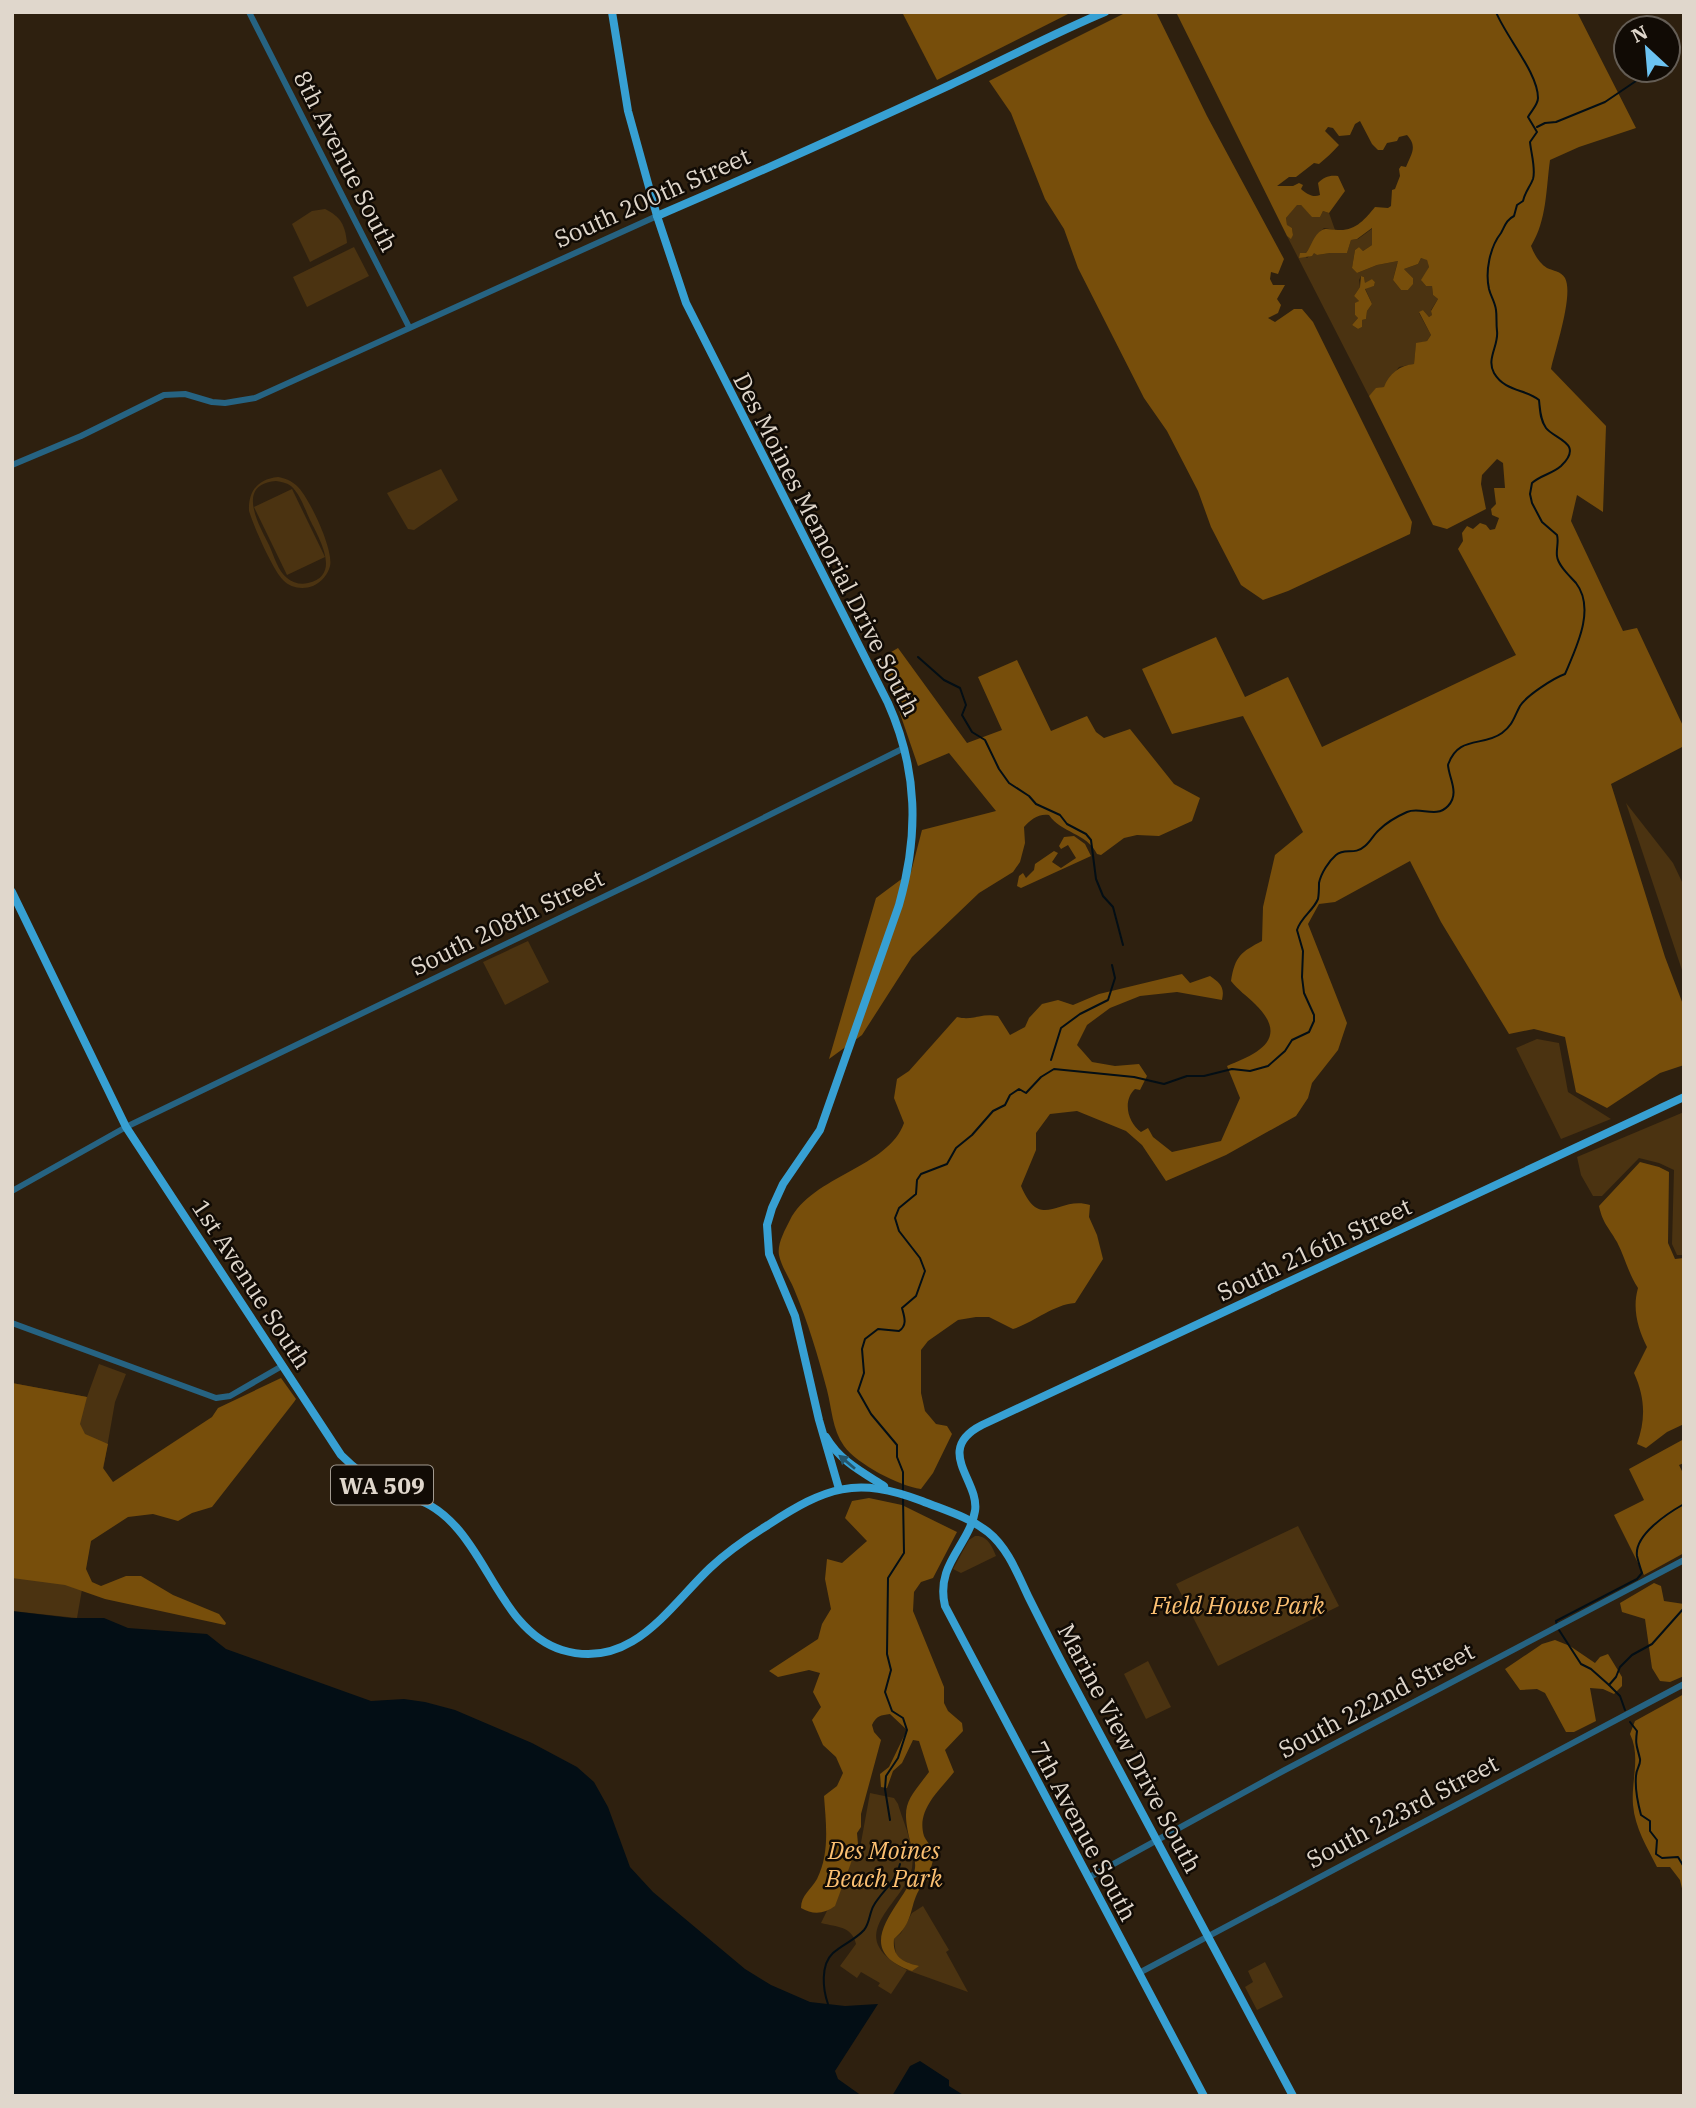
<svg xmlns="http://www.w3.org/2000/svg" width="1696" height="2108" viewBox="0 0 1696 2108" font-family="'IBM Plex Serif',serif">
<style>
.green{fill:#4b3311;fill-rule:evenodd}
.forest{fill:#774e0b}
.water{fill:#030e15}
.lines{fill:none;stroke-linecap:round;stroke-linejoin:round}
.stream{stroke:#030e15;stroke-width:2}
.minor{stroke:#266382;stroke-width:6}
.major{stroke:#37a0d3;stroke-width:8}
.oneway{fill:#24566c}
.labels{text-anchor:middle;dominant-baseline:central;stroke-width:5;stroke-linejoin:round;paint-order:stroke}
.shield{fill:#110b05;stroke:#a29a90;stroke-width:2}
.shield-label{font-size:23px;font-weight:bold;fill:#e0d7cc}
.street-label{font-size:24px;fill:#e0d7cc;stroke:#110b05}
.park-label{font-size:24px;font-style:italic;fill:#fcc072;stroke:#110b05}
</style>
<rect width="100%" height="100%" fill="#2e200f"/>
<g class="green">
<path d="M1297,204L1301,205L1313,217H1320L1323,211L1329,213L1335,230L1324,228C1315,235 1313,245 1305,254H1302L1307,258L1314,252L1317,255L1330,253H1347L1351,240L1358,239L1373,228L1372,245L1363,251L1359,247L1355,250L1352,268L1357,273L1377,265L1398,261L1401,250L1407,249L1397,264L1393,280L1401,290H1408L1413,283V278L1404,269L1418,264L1421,258L1427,259L1429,267L1422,281L1426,286H1432L1433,295L1438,299L1431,310L1432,315L1429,317L1423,310L1419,313L1431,335L1427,341L1416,344L1414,364L1399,367L1384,387L1376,389L1369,396L1287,236L1291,238L1293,234L1292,228L1287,226L1286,218ZM1361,276L1364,277L1365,284L1372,279L1375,282L1374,286L1365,288L1372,304L1367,311L1366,319L1362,320V327L1358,329L1352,325L1358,318L1355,315V304L1359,301L1354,296L1360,287L1359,280Z"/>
<path d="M325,209C341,217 345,225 347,243L310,262L292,224L312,211Z"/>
<polygon points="354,247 369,276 307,307 293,277"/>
<polygon points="441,469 458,500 414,530 408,529 387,493"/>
<path d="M278,477C285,478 292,481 297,486C309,497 334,550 330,566C328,574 322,582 313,586C303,590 290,588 283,580C272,568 254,527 249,511C248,491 258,479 278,477ZM276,481C282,482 287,483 291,486C300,494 305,509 310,520C319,538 342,576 308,583C301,585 293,583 287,578C278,571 274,556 269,545C259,525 235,484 276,481Z"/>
<polygon points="292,489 325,557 287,575 254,507"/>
<polygon points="1626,803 1673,863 1684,886 1684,976"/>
<polygon points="528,941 549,982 505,1005 483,962"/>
<polygon points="1537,1039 1559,1043 1568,1092 1611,1119 1561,1139 1516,1048"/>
<polygon points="1684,1112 1684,1255 1677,1255 1672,1244 1674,1170 1659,1163 1639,1158 1602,1196 1593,1196 1581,1175 1577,1157"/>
<polygon points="99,1364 126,1374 115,1402 77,1618 12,1611 12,1383 87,1397"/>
<polygon points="1298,1526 1339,1606 1218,1666 1176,1584"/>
<path d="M975,1536C987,1535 992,1546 996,1556L961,1573L953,1569L969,1540Z"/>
<polygon points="1148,1661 1171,1707 1146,1719 1124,1674"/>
<path d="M870,1793L894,1798L898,1804C903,1822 916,1848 912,1868C904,1905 839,1935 907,1970L916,1966L899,1959L896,1955L894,1939L901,1933L912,1913L923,1906L949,1950L946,1952L968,1992L907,1970L891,1994L878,1986L880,1983L861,1972L857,1978L840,1966L856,1944C852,1926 837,1927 821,1923L851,1862L860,1848Z"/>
<polygon points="1265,1962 1283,1997 1257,2010 1245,1987 1253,1982 1248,1971"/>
</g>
<g class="forest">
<polygon points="902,12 1072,12 937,80"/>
<polygon points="1127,12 1156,12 1207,116 1284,259 1278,274 1271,272 1270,279 1273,285 1285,285 1277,299 1281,305 1278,313 1268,318 1275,322 1294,309 1302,309 1313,322 1412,522 1410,534 1288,591 1263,600 1241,585 1211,527 1198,491 1167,431 1144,398 1078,268 1064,229 1045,199 1011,113 989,81"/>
<path d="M1176,12H1577L1636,128L1579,147L1550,160C1546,189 1547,220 1531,246C1534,254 1539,263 1547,268C1553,271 1561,271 1565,278C1574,295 1555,350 1551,369L1606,426L1603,512L1577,495L1571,521L1623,631L1637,628L1684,728V746L1611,784L1665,957L1684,1007V1065L1660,1073L1607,1108L1576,1092L1565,1037L1534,1029L1509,1034L1441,922L1410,861L1335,902L1319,904L1308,924L1347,1023L1338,1050L1312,1083L1308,1098L1296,1116L1226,1155L1166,1181L1142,1145L1126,1131L1077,1111L1050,1114L1036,1133V1150L1021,1186C1041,1233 1058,1195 1090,1205L1089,1217L1097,1235L1103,1259L1075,1303C1052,1305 1035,1322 1013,1329L989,1317H976L958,1320L928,1341L921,1350V1393L925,1411L936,1424L947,1426L952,1434L933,1473L921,1489C899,1486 857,1464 844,1446C832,1429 832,1409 827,1390C818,1356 808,1322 794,1289C790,1279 781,1266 779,1255C777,1244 785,1230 790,1220C812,1176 889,1167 904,1123L894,1098L897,1079L909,1071L957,1017C973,1021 980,1013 998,1016L1010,1035L1025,1027L1029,1018L1042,1004L1058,1000L1073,1005L1099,994L1182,974L1190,983L1210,976C1220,983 1225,987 1222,1000L1177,992L1140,996L1110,1008L1087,1025L1077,1045L1092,1062L1115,1066L1139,1064L1147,1076L1140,1090L1135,1089C1122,1101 1128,1123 1141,1132L1148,1128L1153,1137L1172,1152L1221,1141L1240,1098L1227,1066C1257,1054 1291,1039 1255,1004C1247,996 1238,990 1231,981C1235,956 1241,952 1262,941L1263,907L1275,855L1303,832L1243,716L1172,734L1142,669L1216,637L1245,697L1288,677L1322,747L1516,655L1458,549L1463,541L1462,533L1467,526L1473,529L1480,523L1486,525L1490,530L1495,529L1499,518L1492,515L1491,509L1496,504L1494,488H1505L1503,463L1497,459L1482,475L1481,484L1486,509L1447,529L1433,525L1369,396L1376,388L1384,387C1389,374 1400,365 1414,364L1416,343L1427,341L1431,335L1419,312L1423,310L1429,317L1432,315L1431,311L1438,299L1433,295L1432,286H1426L1421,280L1429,267L1427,260L1421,258L1418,264L1404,269L1413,278V284L1408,290H1401L1393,280L1398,261L1377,265L1357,273L1352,268L1355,250L1359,247L1363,251L1372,245V228L1357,239L1351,240L1347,253H1330L1317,255L1314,253L1312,256L1299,258L1300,253H1306C1311,247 1314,234 1322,230C1326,228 1333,230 1338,230C1356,231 1365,219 1375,207L1388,208L1391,206L1392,190L1395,189L1400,176L1399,169L1401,166L1406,167C1411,154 1418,147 1407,135L1399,137L1397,141L1387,143L1383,150H1378L1372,144L1360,121L1355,124L1350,135L1339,136L1333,128L1328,127L1325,131L1339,145C1333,152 1326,158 1319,164L1314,163L1296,177H1289L1277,186H1293L1299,183L1303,185L1301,189C1307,194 1313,198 1320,195L1318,183C1324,177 1329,175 1338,176L1345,191L1329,213L1323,211L1320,217H1312L1301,205H1297L1286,218L1287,225L1292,228L1293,235L1291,239L1287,236Z"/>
<polygon points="1361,276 1364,277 1365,283 1372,279 1375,282 1374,286 1365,289 1372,304 1367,311 1366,319 1362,320 1362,327 1358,329 1352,325 1358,318 1355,315 1355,303 1359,301 1354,296 1360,287"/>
<path d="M898,648L967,743L1002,730L978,677L1017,660L1051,731L1087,716L1096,732L1104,738L1130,729L1174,784L1200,798L1192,821L1159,836L1137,835L1124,838L1101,855L1097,854C1087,833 1061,833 1049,815C1039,813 1030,820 1024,827L1025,843L1020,862L1013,872L979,893L912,957L862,1035L829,1059L876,898L911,872L922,830L996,811L949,753L918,766L881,658Z"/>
<polygon points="1074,836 1085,844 1091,856 1021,888 1017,886 1019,876 1023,873 1026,878 1034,870 1035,864 1054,851 1058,853 1052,862 1061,868 1076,858 1068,845 1061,849 1059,846 1064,837"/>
<path d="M1640,1162L1659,1167L1669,1172L1668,1243L1675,1259L1684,1258V1424L1667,1432L1646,1448L1637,1444C1646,1419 1645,1397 1634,1373L1647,1347C1638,1329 1632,1309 1638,1288C1628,1273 1625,1257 1617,1242C1608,1226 1603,1224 1599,1206Z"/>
<polygon points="281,1378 296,1399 294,1402 212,1507 192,1513 178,1521 153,1514 128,1517 91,1541 86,1569 92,1582 101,1586 126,1576 141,1576 173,1595 219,1614 226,1623 225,1625 105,1599 65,1585 12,1578 12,1383 87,1397 80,1424 85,1434 108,1444 103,1468 113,1482 212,1417 218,1408"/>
<polygon points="1684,1439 1684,1463 1679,1465 1684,1475 1684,1553 1644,1575 1614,1515 1644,1500 1629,1469"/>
<path d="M869,1498L902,1505L957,1532L933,1578L921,1582L914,1592L913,1611L944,1687V1703L948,1711L962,1723L963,1731L945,1750L954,1772C939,1791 916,1810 924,1836C926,1841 931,1845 932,1850C936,1861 929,1867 930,1877C927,1882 921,1886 919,1890C909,1908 914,1922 894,1939C892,1958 904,1962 919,1966L912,1971C842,1947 912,1899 915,1868C916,1860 912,1849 910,1841C901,1804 907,1801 929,1772L919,1741L913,1740L902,1763L893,1771L887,1788L881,1787L880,1774L889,1767L907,1730L890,1714C881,1715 876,1716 872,1725L874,1732L881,1740L861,1814V1827L857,1833L858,1844L835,1906C824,1914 813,1915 801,1908C801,1895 811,1890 817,1879C830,1853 826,1824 824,1796L837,1786L843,1773L836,1757L823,1745L812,1720L821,1707L813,1692L820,1673L809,1670L778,1677L769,1671L818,1639L822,1624L831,1609L825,1579L827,1559L842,1563L867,1541L845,1518L852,1501Z"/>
<polygon points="1654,1583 1661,1586 1664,1601 1684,1604 1684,1676 1670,1682 1660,1681 1652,1668 1645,1619 1622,1612 1620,1603"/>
<polygon points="1555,1640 1570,1646 1595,1663 1600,1657 1608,1654 1622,1677 1622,1686 1614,1694 1603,1689 1590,1688 1596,1721 1574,1732 1566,1732 1545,1693 1537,1689 1520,1690 1505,1669 1542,1644"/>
<path d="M1684,1694V1897L1680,1880L1670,1867H1657C1647,1847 1635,1828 1633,1805C1631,1780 1641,1757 1630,1734L1635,1721Z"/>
</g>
<g class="water">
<polygon points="12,1611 71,1618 104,1618 128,1628 207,1634 226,1649 371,1701 404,1699 425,1702 455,1710 532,1743 577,1767 594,1782 608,1807 630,1867 653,1892 745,1969 771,1985 810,2002 845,2006 878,2004 835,2071 838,2079 862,2096 12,2096"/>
<polygon points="920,2061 949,2080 949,2086 965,2096 892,2096 910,2066"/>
</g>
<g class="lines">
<g class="stream">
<polyline points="1537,127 1545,123 1556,122 1605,102 1636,81"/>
<polyline points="918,657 944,680 960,688 966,705 962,715 972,732 985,740 999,769 1009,783 1029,796 1036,804 1060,815 1067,824 1086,834 1091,840 1096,879 1103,896 1113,907 1123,945"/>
<polyline points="1051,1060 1061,1028 1080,1014 1108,1000 1115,978 1112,965"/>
<path d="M903,1493V1472L897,1457V1445L871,1414L858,1391L864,1373L862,1349L865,1339L878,1329L899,1331C908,1325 904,1316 902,1308L916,1296L925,1271L920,1258L899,1231L895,1218L899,1208L916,1194L917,1180L921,1174L947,1164L956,1148L972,1135L993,1111L1005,1105L1010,1095L1019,1089L1026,1093L1041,1077L1054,1069L1134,1077L1164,1084L1187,1076H1204L1232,1069L1250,1071L1268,1066L1285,1051L1292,1040L1309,1032L1314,1021V1015L1304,993L1302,977L1303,951L1297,930C1301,917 1313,911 1318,899C1319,894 1319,888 1319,883C1321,873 1329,861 1336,855C1345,847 1354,856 1365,846C1371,841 1374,834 1379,830C1386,823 1398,816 1407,812C1420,806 1436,819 1448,806C1460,793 1449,779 1448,765C1458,735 1483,747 1502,733C1513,725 1514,717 1520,706C1527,695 1554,678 1565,674C1576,648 1596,609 1576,583C1570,576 1558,566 1557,556C1556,549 1559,542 1557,535L1542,522L1532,503L1530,494L1532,483C1541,475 1552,474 1561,466C1585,443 1554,439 1546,428C1540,420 1540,409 1539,400C1526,389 1505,392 1494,373C1486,359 1499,345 1497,331C1496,323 1497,317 1496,310C1495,302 1491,297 1489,289C1485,271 1490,247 1501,233C1505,226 1506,220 1514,216L1517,205L1523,201C1525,192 1530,187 1533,179C1536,169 1531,153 1530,142L1537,132L1528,117C1531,111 1538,105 1538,98C1538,73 1506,37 1496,12"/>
<path d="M1557,1625L1556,1621L1637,1579L1642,1573C1640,1567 1638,1561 1637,1556C1634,1535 1668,1513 1684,1504"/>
<polyline points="1559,1630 1581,1664 1591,1669 1609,1685"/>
<polyline points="1625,1710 1620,1696 1609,1685 1616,1677 1620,1667 1632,1655 1652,1644 1684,1608"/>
<path d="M1630,1722L1637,1731C1635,1745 1637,1746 1640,1759C1641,1765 1636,1769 1636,1776C1635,1787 1638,1804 1641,1815L1650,1821V1831L1657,1840L1656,1854L1662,1858L1678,1857L1684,1867"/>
<polyline points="890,1820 885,1789 886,1776 898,1758 907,1730 903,1718 892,1711 885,1692 891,1670 887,1654 888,1578 904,1553 903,1498"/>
<path d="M828,2004C823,1990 820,1965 833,1953C843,1944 855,1940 864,1930C870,1923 869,1913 874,1905C882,1891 897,1881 900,1864"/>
</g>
<g class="minor">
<polyline points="249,12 409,327"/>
<polyline points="12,465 81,436 164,395 185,394 212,402 225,403 255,398 657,216"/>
<polyline points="12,1191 126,1127 645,877 904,748"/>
<polyline points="12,1323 216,1398 230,1396 282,1366"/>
<polyline points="1088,1878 1283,1771 1684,1560"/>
<polyline points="1139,1973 1684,1684"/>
</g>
<g class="major">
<path d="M612,12L628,111L657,216L686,303L888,703C918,770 919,835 899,905L820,1130L783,1184L772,1208L767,1225L769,1254L795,1316L819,1420L839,1489"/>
<path d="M657,216C755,174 853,130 950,85C1002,61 1052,34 1105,12"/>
<path d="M12,892L126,1127L341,1455C353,1467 366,1478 382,1485C412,1499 431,1499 456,1527C491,1565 508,1633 562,1650C631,1671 668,1608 710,1568C728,1551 747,1538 768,1525C826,1487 856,1476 922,1501C944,1510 969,1517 988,1532C1008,1548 1018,1575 1029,1598C1042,1624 1055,1650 1069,1676C1143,1816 1218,1956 1293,2096"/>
<path d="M826,1437C840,1461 862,1472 884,1486"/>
<path d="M1204,2096L945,1606C935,1564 969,1546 975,1511C980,1481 933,1450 982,1425L1684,1097"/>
</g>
</g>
<defs><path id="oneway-solid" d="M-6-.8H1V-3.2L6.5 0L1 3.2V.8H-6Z" transform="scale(1.75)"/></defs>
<use class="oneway" href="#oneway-solid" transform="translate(847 1462) rotate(-140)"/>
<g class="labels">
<rect class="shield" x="331" y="1465.5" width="102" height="39" rx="5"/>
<g class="shield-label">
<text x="382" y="1485">WA 509</text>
</g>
<g class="street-label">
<text transform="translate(346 161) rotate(63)">8th Avenue South</text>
<text transform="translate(652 197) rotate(-24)">South 200th Street</text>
<text transform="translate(827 544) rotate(63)">Des Moines Memorial Drive South</text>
<text transform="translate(507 922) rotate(-26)">South 208th Street</text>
<text transform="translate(1314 1249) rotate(-25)">South 216th Street</text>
<text transform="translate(252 1284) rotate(57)">1st Avenue South</text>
<text transform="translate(1376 1700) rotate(-28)">South 222nd Street</text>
<text transform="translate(1130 1748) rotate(62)">Marine View Drive South</text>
<text transform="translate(1402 1811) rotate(-28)">South 223rd Street</text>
<text transform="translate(1084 1831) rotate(62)">7th Avenue South</text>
</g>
<g class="park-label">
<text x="1238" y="1605">Field House Park</text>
<text x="884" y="1850">Des Moines<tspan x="884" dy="28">Beach Park</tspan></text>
</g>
</g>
<rect width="1696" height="2108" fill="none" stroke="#e0d7cc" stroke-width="28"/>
<g transform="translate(1647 49) rotate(334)"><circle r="33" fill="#110b05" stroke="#645d55" stroke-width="2"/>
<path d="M0-5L12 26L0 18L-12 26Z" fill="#6cc3f2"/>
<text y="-10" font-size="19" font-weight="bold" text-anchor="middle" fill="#e0d7cc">N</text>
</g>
</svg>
